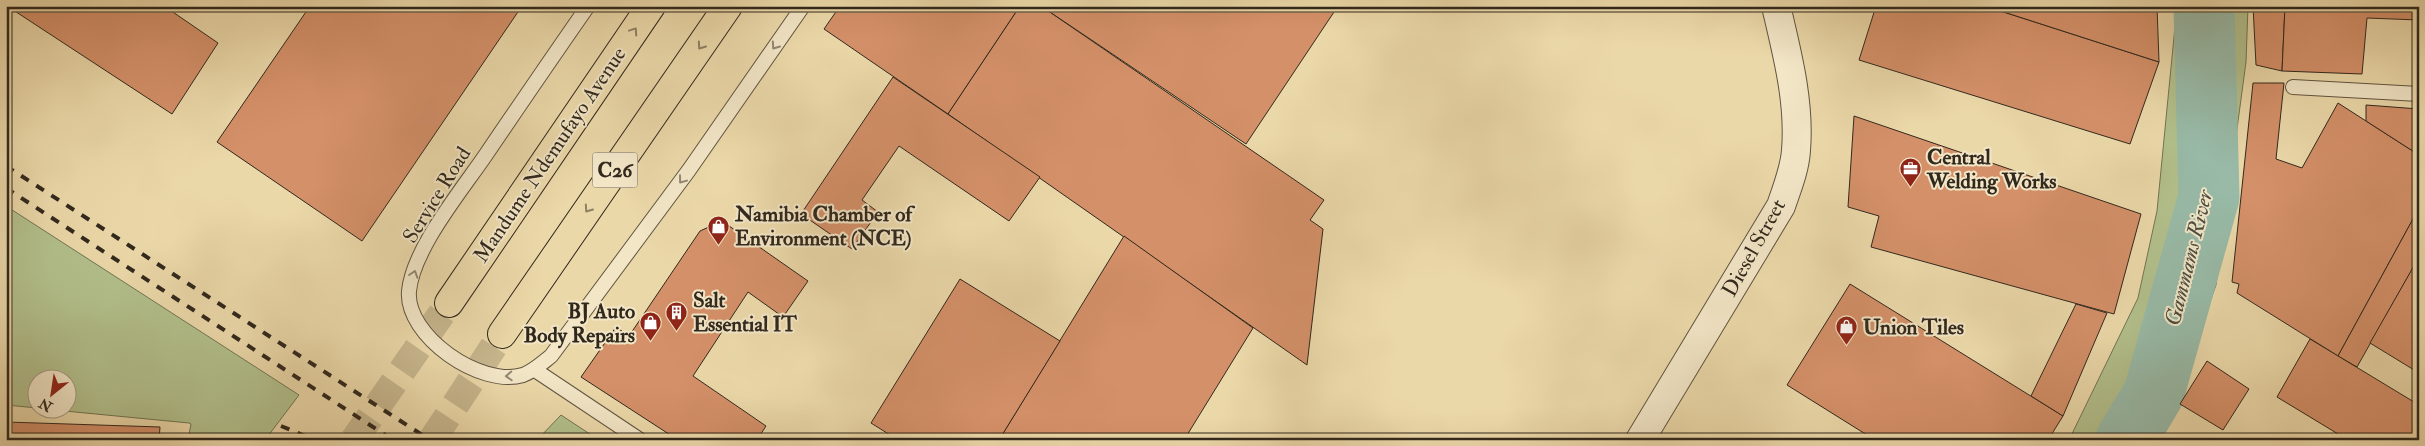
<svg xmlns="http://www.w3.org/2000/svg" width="2425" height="446" viewBox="0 0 2425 446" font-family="'IM FELL Double Pica',serif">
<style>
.green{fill:#b2c08c;stroke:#727454}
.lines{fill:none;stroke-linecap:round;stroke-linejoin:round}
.river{stroke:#98baa7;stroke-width:61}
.building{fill:#d49069;stroke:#31281d}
.primary-tunnel{stroke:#c6b58d;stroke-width:28;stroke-dasharray:28 14;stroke-linecap:butt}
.lane-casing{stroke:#605440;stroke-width:16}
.street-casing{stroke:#605440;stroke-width:30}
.primary-casing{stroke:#31281d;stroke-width:30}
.lane{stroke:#f2e6c7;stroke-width:14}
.street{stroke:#f2e6c7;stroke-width:28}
.primary{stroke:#ebd8a9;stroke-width:28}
.rail{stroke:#31281d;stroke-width:4;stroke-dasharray:9 9;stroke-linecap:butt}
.oneway{stroke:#8e8063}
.oneway2{stroke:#928772}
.labels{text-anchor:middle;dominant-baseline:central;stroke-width:4;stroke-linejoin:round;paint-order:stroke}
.shield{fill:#f2e6c7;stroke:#6b6150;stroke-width:1}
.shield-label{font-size:20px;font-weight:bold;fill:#31281d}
.street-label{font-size:21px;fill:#31281d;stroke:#f2e6c7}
.poi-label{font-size:21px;font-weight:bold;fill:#31281d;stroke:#f2e6c7;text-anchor:start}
.water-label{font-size:22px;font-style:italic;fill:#4b4c40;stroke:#f2e6c7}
</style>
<rect width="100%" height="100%" fill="#ebd8a9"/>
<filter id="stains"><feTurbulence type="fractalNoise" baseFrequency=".004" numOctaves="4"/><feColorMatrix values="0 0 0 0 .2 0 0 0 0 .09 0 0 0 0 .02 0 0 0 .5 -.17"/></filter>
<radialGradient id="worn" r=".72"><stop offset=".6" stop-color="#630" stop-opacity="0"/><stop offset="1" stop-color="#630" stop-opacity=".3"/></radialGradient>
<g class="green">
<polygon points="2177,6 2248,6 2246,62 2216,285 2166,424 2156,440 2069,440 2138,298 2157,211"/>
<polygon points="6,206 299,395 265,440 188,440 191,424 189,423 44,409 68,408 68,378 38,378 37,408 6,405"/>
<polygon points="561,415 599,440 537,440"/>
</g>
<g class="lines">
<polyline class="river" points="2126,440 2154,393 2209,197 2204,6"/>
</g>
<g class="building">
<polygon points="7,6 168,6 167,8 218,43 172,114"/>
<polygon points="310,6 522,6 362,241 217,142"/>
<polygon points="840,6 1020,6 948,114 824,29"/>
<polygon points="1020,6 1041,6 1324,200 1310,220 1323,229 1307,365 948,114"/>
<polygon points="1041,6 1338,6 1246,144"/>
<polygon points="1876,6 1985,6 2159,62 2130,144 1859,60"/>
<polygon points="1985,6 2157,6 2159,62"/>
<polygon points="2253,6 2285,6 2282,71 2256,65"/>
<polygon points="2285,6 2419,6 2419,20 2367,18 2362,74 2282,71"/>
<polygon points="893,77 1040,177 1009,221 899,146 862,200 878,212 852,249 801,214"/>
<polygon points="2253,83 2284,83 2276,159 2302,168 2338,103 2419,155 2419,208 2338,356 2237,293 2239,284 2232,282"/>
<polygon points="2366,105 2419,109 2419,155 2366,121"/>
<polygon points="1854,116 2141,214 2114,314 1871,247 1879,216 1848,207"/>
<polygon points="2419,208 2419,257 2357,367 2338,356"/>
<polygon points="722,221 808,281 783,317 748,292 693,376 766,426 757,440 678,440 581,377 616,327 629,336 700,231"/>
<polygon points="1124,236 1253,328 1184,440 999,440"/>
<polygon points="2419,257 2419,373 2370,343"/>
<polygon points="960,279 1060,341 999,440 898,440 871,423"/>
<polygon points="1850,284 2063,416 2048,440 1875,440 1787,385"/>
<polygon points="2076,304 2107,313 2063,416 2031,396"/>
<polygon points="2310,339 2419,405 2419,440 2348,440 2277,397"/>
<polygon points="2207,361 2249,389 2223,430 2180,404"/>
<polygon points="6,422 160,427 159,440 6,440"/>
</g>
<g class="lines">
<g class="primary-tunnel">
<polyline points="354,440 449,303"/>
<polyline points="432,440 502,334"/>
</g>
<defs>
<g id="lane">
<path d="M588,6C553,56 519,106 485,156C461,191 413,249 409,291C405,336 481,388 523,375C534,371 542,363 551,356L689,170L803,6"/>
<polyline points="2293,87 2419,94"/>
<polyline points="535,370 640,440"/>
</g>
<path id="street" d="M1640,440L1781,206C1787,188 1795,169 1796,150C1800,102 1787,53 1776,6"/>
<g id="primary">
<polyline points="449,303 651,6"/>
<polyline points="502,334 728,6"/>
</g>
</defs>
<use href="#lane" class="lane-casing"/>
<use href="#street" class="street-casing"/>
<use href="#primary" class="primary-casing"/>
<use href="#lane" class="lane"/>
<use href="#street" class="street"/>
<use href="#primary" class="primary"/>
<g class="rail">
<polyline points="6,166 430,440"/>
<polyline points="6,188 393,440"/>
<polyline points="281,426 315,440"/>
</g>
</g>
<defs><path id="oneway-chevron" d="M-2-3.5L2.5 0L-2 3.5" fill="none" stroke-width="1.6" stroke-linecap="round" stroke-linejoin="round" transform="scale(1.25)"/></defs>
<g class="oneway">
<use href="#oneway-chevron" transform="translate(634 31) rotate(-56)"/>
<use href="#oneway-chevron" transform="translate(701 46) rotate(125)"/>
<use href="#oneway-chevron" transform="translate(588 209) rotate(125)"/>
</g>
<g class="oneway2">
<use href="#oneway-chevron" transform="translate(775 46) rotate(125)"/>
<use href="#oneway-chevron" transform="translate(682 180) rotate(127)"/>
<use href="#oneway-chevron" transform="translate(414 274) rotate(-72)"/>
<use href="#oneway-chevron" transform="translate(509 376) rotate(177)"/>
</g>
<defs>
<symbol id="office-pin" viewBox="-11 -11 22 30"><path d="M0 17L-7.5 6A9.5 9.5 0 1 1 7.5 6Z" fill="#8f2418" stroke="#f2e6c7"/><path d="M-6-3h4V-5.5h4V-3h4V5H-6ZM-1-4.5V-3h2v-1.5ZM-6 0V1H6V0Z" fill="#fff"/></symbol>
<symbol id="shop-pin" viewBox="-11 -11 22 30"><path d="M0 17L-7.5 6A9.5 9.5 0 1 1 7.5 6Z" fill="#8f2418" stroke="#f2e6c7"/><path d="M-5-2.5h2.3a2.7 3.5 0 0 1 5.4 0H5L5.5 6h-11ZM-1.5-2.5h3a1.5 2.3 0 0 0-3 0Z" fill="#fff"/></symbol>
<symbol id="building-pin" viewBox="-11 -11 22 30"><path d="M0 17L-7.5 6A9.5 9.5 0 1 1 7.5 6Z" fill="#8f2418" stroke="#f2e6c7"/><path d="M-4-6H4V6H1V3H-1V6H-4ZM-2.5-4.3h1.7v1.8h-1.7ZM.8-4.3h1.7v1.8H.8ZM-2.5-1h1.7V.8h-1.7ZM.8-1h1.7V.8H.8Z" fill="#fff"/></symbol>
</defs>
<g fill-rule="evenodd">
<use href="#office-pin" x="1898" y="156" width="25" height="34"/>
<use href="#shop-pin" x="706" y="214" width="25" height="34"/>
<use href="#building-pin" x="664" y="300" width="25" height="34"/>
<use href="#shop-pin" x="638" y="310" width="25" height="34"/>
<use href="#shop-pin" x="1834" y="314" width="25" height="34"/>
</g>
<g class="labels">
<rect class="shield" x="592.5" y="152.5" width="45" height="35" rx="4"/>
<g class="shield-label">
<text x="615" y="170">C26</text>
</g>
<g class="street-label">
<text transform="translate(550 155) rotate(-56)">Mandume Ndemufayo Avenue</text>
<text transform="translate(437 195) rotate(-58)">Service Road</text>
<text transform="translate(1754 248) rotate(-61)">Diesel Street</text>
</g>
<g class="poi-label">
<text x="1927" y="157">Central<tspan x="1927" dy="24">Welding Works</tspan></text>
<text x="735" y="214">Namibia Chamber of<tspan x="735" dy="24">Environment (NCE)</tspan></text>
<text x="693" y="300">Salt<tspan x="693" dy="24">Essential IT</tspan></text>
<text x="635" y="311" text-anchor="end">BJ Auto<tspan x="635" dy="24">Body Repairs</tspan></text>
<text x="1863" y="327">Union Tiles</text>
</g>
<g class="water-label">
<text transform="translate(2189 258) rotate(-76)">Gammams River</text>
</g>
</g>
<rect width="2425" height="446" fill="none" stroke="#ebd8a9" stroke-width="25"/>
<rect x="8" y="8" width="2410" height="431" fill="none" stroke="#31281d" stroke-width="2.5"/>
<rect x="12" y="12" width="2400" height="421" fill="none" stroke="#31281d"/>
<g transform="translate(52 394) rotate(210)"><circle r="24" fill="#f2e6c7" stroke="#a59a83"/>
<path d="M0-4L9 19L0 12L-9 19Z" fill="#8f2418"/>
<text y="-8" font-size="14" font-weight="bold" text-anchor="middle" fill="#31281d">N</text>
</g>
<rect width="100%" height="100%" filter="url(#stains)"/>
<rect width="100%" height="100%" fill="url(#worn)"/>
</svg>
